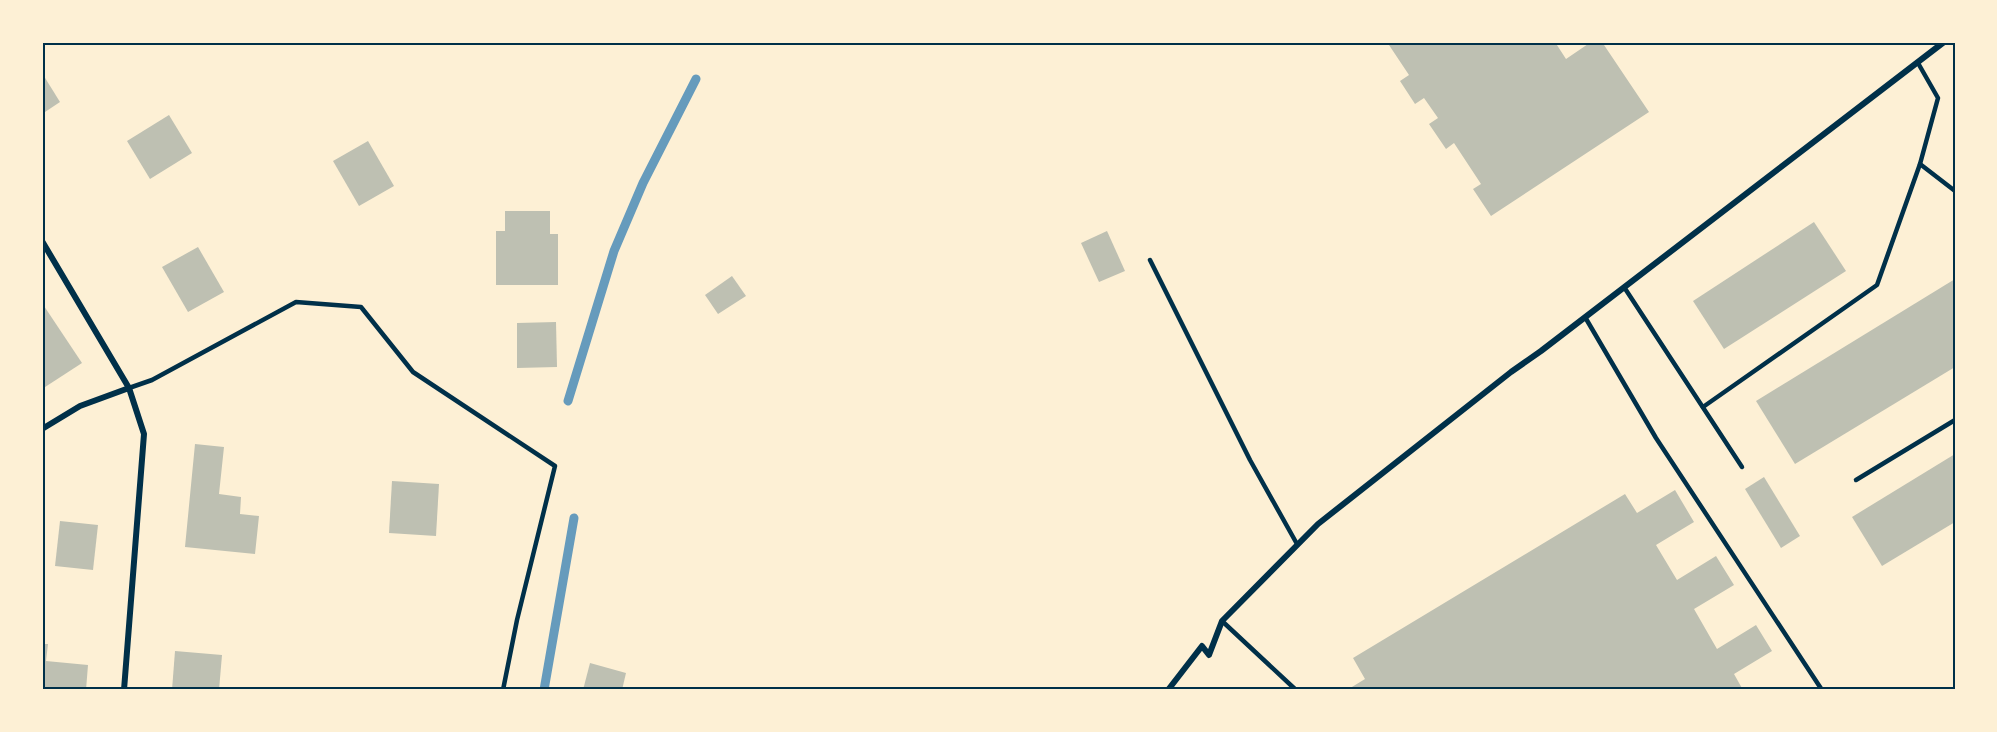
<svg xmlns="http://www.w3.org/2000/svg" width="1997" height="732" viewBox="0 0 1997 732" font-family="Helvetica,sans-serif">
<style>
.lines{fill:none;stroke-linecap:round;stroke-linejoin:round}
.stream{stroke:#669bbc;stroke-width:9}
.building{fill:#bec0b2}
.service{stroke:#003049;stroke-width:4.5}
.minor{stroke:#003049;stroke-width:6}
.neatline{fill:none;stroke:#003049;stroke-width:2}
</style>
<rect width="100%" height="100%" fill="#fdf0d5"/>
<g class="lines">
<g class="stream">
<polyline points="568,401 614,251 643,183 696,79"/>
<polyline points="544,690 574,518"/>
</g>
</g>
<g class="building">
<polygon points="1387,42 1555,42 1566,59 1591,42 1602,42 1649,112 1491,216 1473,189 1481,184 1454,143 1446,149 1429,124 1438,118 1424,98 1415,104 1400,81 1409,75"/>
<polygon points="42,73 60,102 42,114"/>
<polygon points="169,115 192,153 150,179 127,141"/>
<polygon points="368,141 394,186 359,206 333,161"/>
<polygon points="505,211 550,211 550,234 558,234 558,285 496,285 496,231 505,231"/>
<polygon points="1814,222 1846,271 1724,349 1693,301"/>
<polygon points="1107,231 1125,271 1099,282 1081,243"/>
<polygon points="198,247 224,292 188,312 162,267"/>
<polygon points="732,276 746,296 718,314 705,295"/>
<polygon points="1955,279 1955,367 1795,464 1756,401"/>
<polygon points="42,303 82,363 42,389"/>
<polygon points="556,322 557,367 517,368 517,323"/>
<polygon points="195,444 224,447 219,494 241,497 240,514 259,516 255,554 185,547"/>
<polygon points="1955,454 1955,522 1882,566 1852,517"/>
<polygon points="1764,477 1800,536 1781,548 1745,489"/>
<polygon points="392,481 439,484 436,536 389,533"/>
<polygon points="1675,490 1694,522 1656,545 1677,580 1716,556 1734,585 1694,609 1717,649 1756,625 1772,651 1734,674 1743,690 1347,690 1365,679 1353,658 1625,494 1637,513"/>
<polygon points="60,521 98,525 93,570 55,566"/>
<polygon points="42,644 48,644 46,661 88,665 86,690 42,690"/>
<polygon points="175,651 222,655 219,690 172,690"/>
<polygon points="590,663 626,673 622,690 583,690"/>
</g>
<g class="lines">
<g class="service">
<polyline points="1920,164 1955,191"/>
<polyline points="1150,260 1250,460 1297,544"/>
<polyline points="1624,287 1742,467"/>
<polyline points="1585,317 1656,438 1822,690"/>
<polyline points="129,388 152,380 296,302 361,307 413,372 555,466 517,620 503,690"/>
<polyline points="1703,407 1877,285 1920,164 1938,98 1918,63"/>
<polyline points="1856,480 1955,420"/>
<polyline points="1222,621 1296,690"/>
</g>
<g class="minor">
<polyline points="42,241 129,388 144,434 124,690"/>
<polyline points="42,429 80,406 129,388"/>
<polyline points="1168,690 1202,646 1209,655 1222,621 1318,524 1511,372 1541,351 1944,42"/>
</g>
</g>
<rect width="1997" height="732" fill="none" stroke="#fdf0d5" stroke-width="87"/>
<rect x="44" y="44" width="1910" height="644" class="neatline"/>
</svg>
